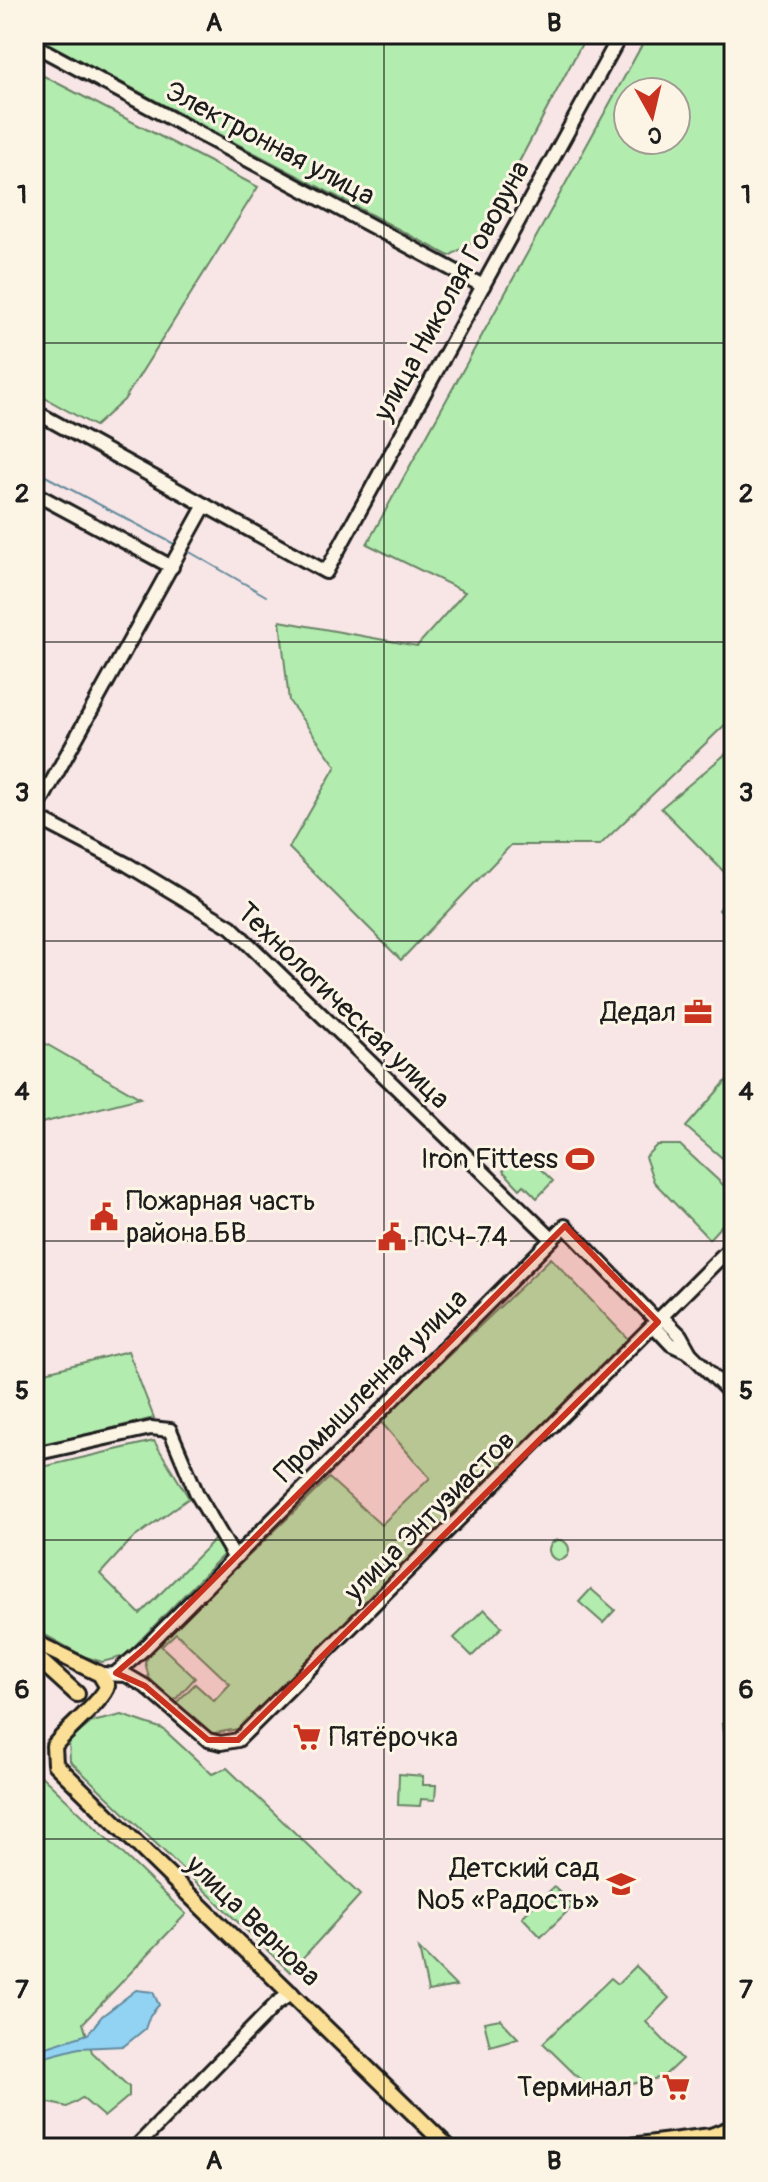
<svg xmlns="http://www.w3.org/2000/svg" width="768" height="2182" viewBox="0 0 768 2182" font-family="Pangolin,sans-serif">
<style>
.green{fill:#b3ecaf;stroke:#688466;stroke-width:2;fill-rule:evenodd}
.water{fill:#92d3f3;stroke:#638a9d;stroke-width:2}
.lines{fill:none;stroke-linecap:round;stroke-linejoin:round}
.stream{stroke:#638a9d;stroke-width:2}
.minor-casing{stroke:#1c1c1c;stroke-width:18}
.major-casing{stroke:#1c1c1c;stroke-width:20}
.minor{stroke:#fcf5e5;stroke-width:12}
.major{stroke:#fbdf96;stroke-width:14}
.marked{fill:#c8321e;fill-opacity:0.2;stroke:#c8321e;stroke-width:6;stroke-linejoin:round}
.grid{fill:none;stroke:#1c1c1c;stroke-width:2;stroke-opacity:0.55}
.labels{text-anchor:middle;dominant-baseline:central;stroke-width:6;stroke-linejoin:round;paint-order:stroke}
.street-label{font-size:28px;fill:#1c1c1c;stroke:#fcf5e5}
.poi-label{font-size:28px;fill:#1c1c1c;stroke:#fcf5e5;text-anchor:end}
.neatline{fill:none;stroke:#1c1c1c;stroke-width:3}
.grid-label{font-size:26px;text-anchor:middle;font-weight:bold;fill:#1c1c1c}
</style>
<rect width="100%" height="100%" fill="#f8e5e5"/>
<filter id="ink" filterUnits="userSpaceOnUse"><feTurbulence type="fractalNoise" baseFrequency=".0125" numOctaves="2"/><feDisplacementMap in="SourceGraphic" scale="16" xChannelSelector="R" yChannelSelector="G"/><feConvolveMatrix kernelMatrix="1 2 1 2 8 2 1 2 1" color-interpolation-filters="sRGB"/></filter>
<g filter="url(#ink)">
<g class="green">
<polygon points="40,34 587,34 478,239 449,256 45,42"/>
<path d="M648,34H734V716L600,845H511L401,960L289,848L336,766L289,701L280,621L417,646L465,592L367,544ZM628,92H676V140H628Z"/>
<polygon points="34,71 258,187 124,400 95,426 34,392"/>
<polygon points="734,747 734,882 661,808"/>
<polygon points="734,891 734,926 719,910"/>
<polygon points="34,1037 140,1098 34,1125"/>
<polygon points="734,1072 734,1168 686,1127"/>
<polygon points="657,1145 680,1145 734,1195 734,1212 709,1239 654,1182 645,1157"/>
<polygon points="516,1157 530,1159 553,1181 537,1198 524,1185 520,1189 503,1171"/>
<polygon points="551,1258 630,1341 238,1729 209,1734 176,1703 195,1684 214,1701 230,1684 176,1633 163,1645 160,1642 329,1478 381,1525 430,1478 380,1421"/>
<polygon points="128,1351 154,1418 34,1447 34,1375"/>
<polygon points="154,1441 189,1498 131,1540 100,1574 140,1614 215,1539 225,1553 125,1656 102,1662 83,1656 34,1629 34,1469"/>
<circle cx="559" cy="1550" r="10"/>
<polygon points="591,1589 615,1610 603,1623 579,1602"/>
<polygon points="484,1609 502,1627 472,1656 454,1638"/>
<polygon points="158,1643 195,1678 174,1701 149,1678 145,1662"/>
<polygon points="122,1715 163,1729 212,1774 227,1768 360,1895 290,1972 70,1761 69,1741 92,1722"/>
<polygon points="722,1724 734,1725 734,1754 730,1755"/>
<polygon points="34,1769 186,1914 83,2023 92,2052 129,2087 129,2096 104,2117 82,2098 67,2107 50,2103 34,2106"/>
<polygon points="399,1774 423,1776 423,1785 436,1785 435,1800 421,1799 420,1806 398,1805"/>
<polygon points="554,1887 573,1906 541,1937 522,1917"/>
<polygon points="419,1949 456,1986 428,1991"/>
<polygon points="636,1966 669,1998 646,2022 682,2059 663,2077 609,2089 603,2084 592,2091 543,2043 611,1978 618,1984"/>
<polygon points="500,2019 518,2038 490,2046 484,2022"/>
</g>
<polygon class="water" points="136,1990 153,1992 159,2005 150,2015 145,2029 124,2046 79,2048 34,2060 34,2051 88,2034 102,2016"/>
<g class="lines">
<g class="stream">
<polyline points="34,470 176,545"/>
<polyline points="188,551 266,596"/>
</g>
<defs>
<g id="minor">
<polyline points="34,45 483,286"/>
<polyline points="34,411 326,572 621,34"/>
<polyline points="34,493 172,567"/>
<polyline points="34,814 205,505"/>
<polyline points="34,816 128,865 231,927 552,1239"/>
<polyline points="662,1317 680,1335 690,1353 734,1397"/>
<polyline points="654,1326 671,1344 690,1353"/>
<polyline points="34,1454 151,1428 170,1430 197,1494 234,1557"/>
<polyline points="116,1673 145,1648 565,1226 658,1322"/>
<polyline points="100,1674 126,1675 145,1686 208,1740 221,1743 238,1740 734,1244"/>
<polyline points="135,2148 277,2003 292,1993"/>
</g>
<g id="major">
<path d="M34,1642L100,1674L107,1686C105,1699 65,1731 54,1746L55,1764L449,2148"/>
<polyline points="34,1655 77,1694"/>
<polyline points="615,2148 711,2136 734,2127"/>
</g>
</defs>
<use href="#minor" class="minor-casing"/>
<use href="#major" class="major-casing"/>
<use href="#minor" class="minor"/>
<use href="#major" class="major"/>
</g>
</g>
<path class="marked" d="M565,1226L658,1322L238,1740H208L145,1686L116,1673L145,1648Z"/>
<path class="grid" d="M384,34V2148M34,343H734M34,642H734M34,941H734M34,1241H734M34,1540H734M34,1839H734"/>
<defs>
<symbol id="office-bare" viewBox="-9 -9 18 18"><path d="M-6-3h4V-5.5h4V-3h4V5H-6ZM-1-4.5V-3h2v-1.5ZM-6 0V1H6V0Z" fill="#c8321e" stroke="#fcf5e5" stroke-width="2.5" paint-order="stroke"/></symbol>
<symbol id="stadium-bare" viewBox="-9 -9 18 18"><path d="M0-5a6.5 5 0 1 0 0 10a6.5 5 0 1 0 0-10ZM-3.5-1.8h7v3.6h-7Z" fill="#c8321e" stroke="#fcf5e5" stroke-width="2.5" paint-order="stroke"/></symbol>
<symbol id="civic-bare" viewBox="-9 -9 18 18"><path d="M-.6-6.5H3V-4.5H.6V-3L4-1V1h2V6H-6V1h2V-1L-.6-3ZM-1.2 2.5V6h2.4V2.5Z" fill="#c8321e" stroke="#fcf5e5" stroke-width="2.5" paint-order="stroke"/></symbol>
<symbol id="supermarket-bare" viewBox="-9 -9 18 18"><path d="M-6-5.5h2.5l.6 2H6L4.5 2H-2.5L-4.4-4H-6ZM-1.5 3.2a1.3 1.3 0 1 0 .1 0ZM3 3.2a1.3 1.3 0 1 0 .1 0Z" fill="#c8321e" stroke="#fcf5e5" stroke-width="2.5" paint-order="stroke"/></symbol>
<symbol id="school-bare" viewBox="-9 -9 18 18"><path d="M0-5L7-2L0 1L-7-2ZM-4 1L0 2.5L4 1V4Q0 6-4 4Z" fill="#c8321e" stroke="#fcf5e5" stroke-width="2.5" paint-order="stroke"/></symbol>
</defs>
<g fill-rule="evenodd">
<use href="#office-bare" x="678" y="992" width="40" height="40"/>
<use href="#stadium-bare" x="560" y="1139" width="40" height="40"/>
<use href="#civic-bare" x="84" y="1197" width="40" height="40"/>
<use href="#civic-bare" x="372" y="1217" width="40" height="40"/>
<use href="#supermarket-bare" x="287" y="1717" width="40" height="40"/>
<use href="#school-bare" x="601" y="1864" width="40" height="40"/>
<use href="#supermarket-bare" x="656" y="2067" width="40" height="40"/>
</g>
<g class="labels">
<g class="street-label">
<text transform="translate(270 144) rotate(28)">Электронная улица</text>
<text transform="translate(452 291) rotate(-61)">улица Николая Говоруна</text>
<text transform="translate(343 1006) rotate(44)">Технологическая улица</text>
<text transform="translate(371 1386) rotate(-45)">Промышленная улица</text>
<text transform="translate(430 1516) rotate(-45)">улица Энтузиастов</text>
<text transform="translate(253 1921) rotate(44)">улица Вернова</text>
</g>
<g class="poi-label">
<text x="676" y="1012">Дедал</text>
<text x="558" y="1159">Iron Fittess</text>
<text x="126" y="1201" text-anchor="start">Пожарная часть<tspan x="126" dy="32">района БВ</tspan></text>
<text x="414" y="1237" text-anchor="start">ПСЧ-74</text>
<text x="329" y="1737" text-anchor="start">Пятёрочка</text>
<text x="599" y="1868">Детский сад<tspan x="599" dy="32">№5 «Радость»</tspan></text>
<text x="654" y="2087">Терминал B</text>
</g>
</g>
<rect width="768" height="2182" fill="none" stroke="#fcf5e5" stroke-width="88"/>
<g transform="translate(652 116) rotate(172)"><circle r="38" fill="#fcf5e5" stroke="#a29e95" stroke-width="2"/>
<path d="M0-6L14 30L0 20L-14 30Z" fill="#c8321e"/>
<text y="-12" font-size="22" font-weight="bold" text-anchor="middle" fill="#1c1c1c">С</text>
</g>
<rect x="44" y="44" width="680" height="2094" class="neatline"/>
<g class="grid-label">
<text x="214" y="31">A</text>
<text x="554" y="31">B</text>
<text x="22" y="203">1</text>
<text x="746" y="203">1</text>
<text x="22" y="502">2</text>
<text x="746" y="502">2</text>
<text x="22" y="801">3</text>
<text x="746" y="801">3</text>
<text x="22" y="1100">4</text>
<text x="746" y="1100">4</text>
<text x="22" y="1399">5</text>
<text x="746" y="1399">5</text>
<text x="22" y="1698">6</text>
<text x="746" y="1698">6</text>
<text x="22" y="1998">7</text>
<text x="746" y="1998">7</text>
<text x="214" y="2169">A</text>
<text x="554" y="2169">B</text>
</g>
</svg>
